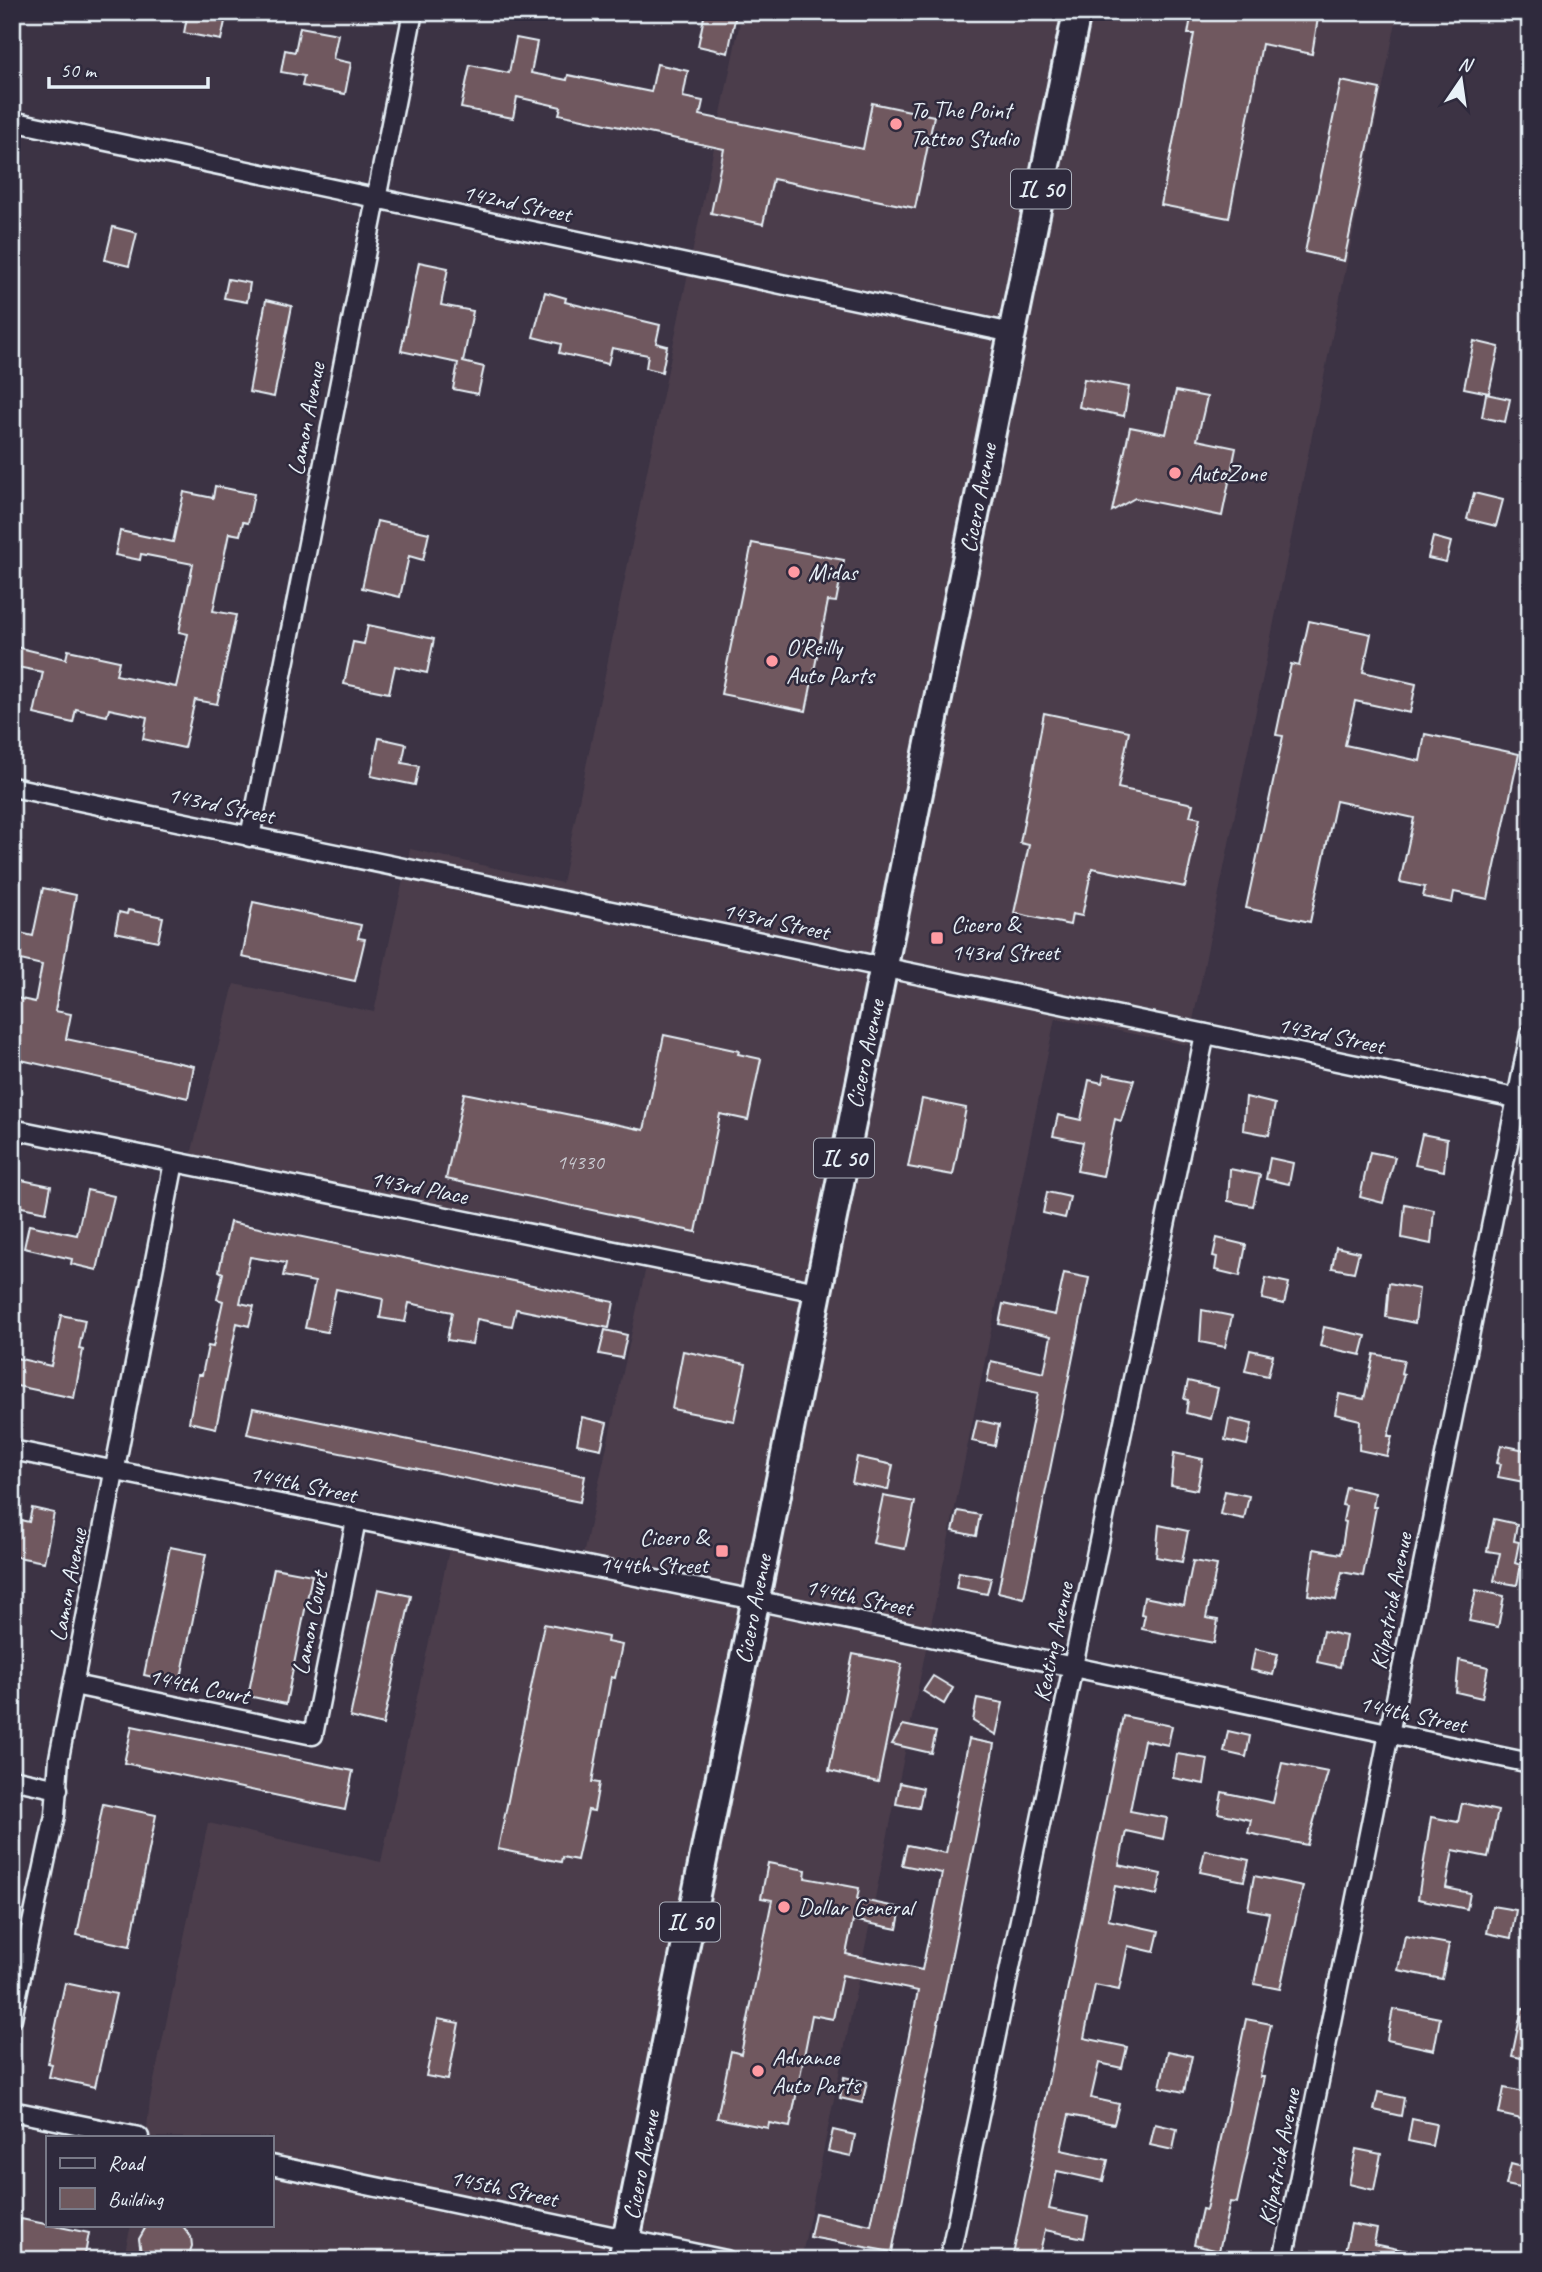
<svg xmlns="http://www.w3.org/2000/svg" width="1542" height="2272" viewBox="0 0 1542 2272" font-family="Caveat,sans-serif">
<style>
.built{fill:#4b3e4c}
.building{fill:#6f595e;stroke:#e8f1f8;stroke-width:2}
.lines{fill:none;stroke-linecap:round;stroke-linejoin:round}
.street-casing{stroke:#e8f1f8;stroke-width:23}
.primary-casing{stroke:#e8f1f8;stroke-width:32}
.street{stroke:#2f2a3d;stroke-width:18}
.primary{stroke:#2f2a3d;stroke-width:26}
.poi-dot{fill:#ff9aa2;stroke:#2f2a3d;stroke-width:2.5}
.labels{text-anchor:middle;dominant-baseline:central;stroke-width:5;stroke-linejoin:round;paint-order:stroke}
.number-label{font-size:21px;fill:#cacbd2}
.shield{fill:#2f2a3d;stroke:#b0b5c0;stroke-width:2}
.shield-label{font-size:23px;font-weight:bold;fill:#e8f1f8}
.poi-label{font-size:24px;fill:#e8f1f8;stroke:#2f2a3d;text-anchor:start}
.street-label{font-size:24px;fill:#e8f1f8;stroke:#2f2a3d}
</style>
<rect width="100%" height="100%" fill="#3c3344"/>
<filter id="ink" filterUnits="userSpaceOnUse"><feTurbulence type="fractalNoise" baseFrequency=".0143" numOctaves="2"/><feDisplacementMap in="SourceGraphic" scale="14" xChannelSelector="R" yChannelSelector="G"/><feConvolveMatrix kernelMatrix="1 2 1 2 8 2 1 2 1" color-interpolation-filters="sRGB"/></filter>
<g filter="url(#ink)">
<polygon class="built" points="742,12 1398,12 1188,1045 1055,1018 801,2260 123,2260 131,2225 271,2225 271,2137 146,2137 150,2100 208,1823 381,1862 449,1550 579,1574 646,1267 187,1171 234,984 374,1012 410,849 562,883"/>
<g class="building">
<polygon points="188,12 227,12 221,40 184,33"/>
<polygon points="705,12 736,14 728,53 698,46"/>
<polygon points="1192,12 1319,12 1312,54 1262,44 1229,218 1161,205 1194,34 1188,34"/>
<polygon points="300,27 338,34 333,59 351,63 345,94 302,86 304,76 281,72 285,50 295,52"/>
<polygon points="516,38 537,42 531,73 567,80 568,75 651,92 657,64 688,71 683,97 703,101 700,115 863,149 872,103 934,116 915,208 773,179 763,224 711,213 724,149 559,114 561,107 517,97 513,118 461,108 470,65 509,73"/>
<polygon points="1341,81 1380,89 1344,261 1305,252"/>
<polygon points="113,227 137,233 129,266 105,260"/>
<polygon points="419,262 448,268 441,305 473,311 463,362 484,367 478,394 453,389 458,363 401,351"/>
<polygon points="228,279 250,283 247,302 224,298"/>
<polygon points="545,292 566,298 565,302 660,325 656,343 667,346 662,372 646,368 648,355 612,348 608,364 559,353 561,344 533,337"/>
<polygon points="266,300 292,306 274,397 249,392"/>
<polygon points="1474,341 1499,347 1489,393 1464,388"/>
<polygon points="1084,379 1129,387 1124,416 1079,407"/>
<polygon points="1176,391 1207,397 1197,440 1236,448 1222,516 1135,498 1112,511 1130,427 1166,434"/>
<polygon points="1486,394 1510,399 1505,422 1482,417"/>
<polygon points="215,486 254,494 248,523 243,522 240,535 229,533 213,611 236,615 217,704 195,700 184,748 143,739 147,717 109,709 107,716 76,709 73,723 34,714 43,672 12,666 12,646 66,659 68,650 119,661 116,675 176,687 188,634 179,632 193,564 141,554 140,560 115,555 120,531 173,542 184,492 213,498"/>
<polygon points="1474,493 1503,500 1496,526 1467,519"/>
<polygon points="377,521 429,533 423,560 409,556 400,597 362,588"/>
<polygon points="1433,537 1451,542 1446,562 1428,558"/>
<polygon points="752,543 844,560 836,602 828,601 806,711 721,694"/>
<polygon points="1309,621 1371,634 1363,672 1416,684 1410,713 1355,701 1345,745 1420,761 1425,734 1519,754 1488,899 1454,892 1452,903 1423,897 1425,887 1400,882 1414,818 1336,801 1310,922 1246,908 1283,736 1276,735 1285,692 1291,664 1299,666"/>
<polygon points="368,625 434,639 427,673 395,666 389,693 344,684 353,642 364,644"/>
<polygon points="1044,713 1129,731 1118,788 1193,804 1190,816 1200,818 1185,887 1092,868 1082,916 1072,914 1070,925 1014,913 1029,845 1020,843"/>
<polygon points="379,738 406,744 402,763 419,766 415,785 371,776"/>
<polygon points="43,888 76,895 55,1011 71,1014 66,1039 194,1066 188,1098 12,1058 12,997 35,1002 42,965 12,958 12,931 33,936"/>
<polygon points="253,902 361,925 358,938 365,939 355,981 242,957"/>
<polygon points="128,910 163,917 158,941 115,932 119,912 127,914"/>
<polygon points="664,1035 739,1051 738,1054 761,1059 748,1120 720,1114 696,1232 446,1179 464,1093 644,1130"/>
<polygon points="1104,1074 1134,1080 1121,1121 1115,1119 1103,1176 1077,1171 1083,1142 1053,1136 1058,1115 1081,1120 1089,1080 1102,1083"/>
<polygon points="1246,1097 1275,1104 1269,1135 1243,1130"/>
<polygon points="922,1099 966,1108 953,1175 908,1167"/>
<polygon points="1422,1134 1447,1139 1444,1171 1415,1165"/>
<polygon points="1370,1152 1395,1157 1383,1203 1360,1197"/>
<polygon points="1270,1158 1293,1163 1289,1184 1266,1179"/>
<polygon points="1230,1169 1260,1175 1253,1206 1228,1201"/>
<polygon points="12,1178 51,1186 46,1212 12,1205"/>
<polygon points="87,1190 114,1196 97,1270 71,1264 72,1259 24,1248 29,1225 77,1235"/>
<polygon points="1047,1192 1070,1197 1065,1218 1043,1213"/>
<polygon points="1405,1204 1434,1210 1431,1244 1402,1238"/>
<polygon points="230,1222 614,1302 609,1328 516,1309 512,1326 477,1319 472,1344 447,1340 452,1312 409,1303 405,1322 380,1318 383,1299 336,1289 327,1332 305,1328 315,1282 283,1276 286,1263 250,1257 240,1303 254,1306 249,1326 237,1323 216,1428 189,1422 198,1375 202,1375 208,1346 213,1347 223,1301 217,1299 223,1273 219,1271"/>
<polygon points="1217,1238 1246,1245 1240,1276 1215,1270 1217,1257 1213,1256"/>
<polygon points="1336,1247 1359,1252 1354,1272 1332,1268"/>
<polygon points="1064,1273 1089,1278 1024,1598 998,1592 1038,1393 987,1382 991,1361 1044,1373 1051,1336 999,1324 1003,1304 1055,1315"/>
<polygon points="1266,1278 1289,1283 1284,1304 1262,1299"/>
<polygon points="1389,1283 1419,1289 1415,1323 1386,1317"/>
<polygon points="1202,1310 1232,1316 1225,1347 1200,1342"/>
<polygon points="61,1315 85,1320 79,1349 83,1350 74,1398 12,1385 12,1357 51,1366"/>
<polygon points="1324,1327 1366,1336 1361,1355 1320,1346"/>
<polygon points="605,1330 627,1335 622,1358 599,1354"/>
<polygon points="1250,1350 1273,1355 1268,1376 1245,1371"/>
<polygon points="683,1351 746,1364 734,1421 672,1409"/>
<polygon points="1374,1354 1404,1360 1401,1373 1404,1374 1388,1436 1392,1436 1387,1456 1359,1450 1360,1420 1335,1414 1339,1394 1364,1399"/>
<polygon points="1188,1381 1218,1388 1211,1419 1186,1413 1188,1400 1184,1399"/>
<polygon points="253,1408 585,1476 580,1502 247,1434"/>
<polygon points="582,1417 607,1423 601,1449 577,1444"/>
<polygon points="1229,1419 1252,1424 1247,1445 1225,1440"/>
<polygon points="977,1420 999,1425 995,1446 972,1441"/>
<polygon points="1501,1445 1530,1451 1524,1482 1498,1477 1501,1464 1497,1463"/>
<polygon points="1174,1453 1203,1459 1197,1490 1171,1485"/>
<polygon points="857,1457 893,1465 888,1490 852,1483"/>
<polygon points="1346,1487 1375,1493 1373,1507 1376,1507 1363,1576 1342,1572 1336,1600 1308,1595 1314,1549 1341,1554 1346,1522 1343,1521 1346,1506 1342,1505"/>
<polygon points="1225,1491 1249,1496 1244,1519 1220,1514"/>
<polygon points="883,1496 915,1502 905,1549 873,1543"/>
<polygon points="32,1508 54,1513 44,1562 12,1556 12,1518 29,1522"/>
<polygon points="958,1511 980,1515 976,1536 953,1531"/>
<polygon points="1494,1519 1517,1524 1514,1541 1519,1542 1515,1563 1521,1565 1517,1585 1494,1581 1500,1553 1487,1551"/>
<polygon points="1159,1525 1188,1531 1182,1562 1156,1557"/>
<polygon points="170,1547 206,1554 180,1683 144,1675"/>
<polygon points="1193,1561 1217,1565 1206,1618 1218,1620 1214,1643 1142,1629 1145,1615 1141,1614 1144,1597 1184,1605"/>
<polygon points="274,1568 312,1575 286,1704 248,1696"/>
<polygon points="959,1572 991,1578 987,1594 956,1588"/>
<polygon points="378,1589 411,1596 383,1725 350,1717"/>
<polygon points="1476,1590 1504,1596 1498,1627 1469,1621"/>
<polygon points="544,1624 608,1637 607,1642 622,1645 615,1678 611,1677 592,1782 599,1783 594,1811 588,1810 577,1860 562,1857 561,1862 498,1849"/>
<polygon points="1323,1631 1346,1636 1340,1667 1317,1662"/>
<polygon points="1255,1649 1278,1654 1273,1675 1251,1670"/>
<polygon points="853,1654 902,1664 878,1782 829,1771"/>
<polygon points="1459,1660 1488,1667 1482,1698 1456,1692"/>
<polygon points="933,1676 953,1688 944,1704 923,1691"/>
<polygon points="977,1698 1003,1703 996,1735 973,1721"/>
<polygon points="1123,1716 1172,1726 1168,1745 1144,1740 1130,1811 1167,1818 1163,1839 1126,1831 1119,1865 1161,1874 1157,1895 1115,1886 1108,1920 1159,1931 1154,1952 1128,1946 1119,1990 1095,1985 1084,2038 1127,2047 1122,2068 1099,2063 1091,2098 1119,2104 1114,2124 1069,2115 1061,2150 1108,2160 1103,2181 1057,2171 1049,2209 1088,2217 1084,2238 1045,2230 1038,2260 1012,2260"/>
<polygon points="903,1725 936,1732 931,1753 892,1744"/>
<polygon points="132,1726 353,1771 345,1810 124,1763"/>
<polygon points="1228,1731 1250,1736 1246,1757 1224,1752"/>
<polygon points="969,1739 994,1744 992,1755 892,2252 810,2237 815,2213 871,2225 918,1991 842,1975 833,2019 812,2015 790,2127 769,2123 768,2128 717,2118 731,2051 741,2054 772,1900 761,1898 768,1863 806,1870 805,1878 859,1888 857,1899 901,1908 897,1929 853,1920 846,1954 922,1970 942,1873 902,1865 907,1845 946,1853"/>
<polygon points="1177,1754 1208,1759 1204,1784 1173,1778"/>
<polygon points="1282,1763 1328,1772 1307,1845 1248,1833 1251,1820 1218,1813 1222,1792 1273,1803"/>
<polygon points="900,1783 923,1788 919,1808 896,1804"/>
<polygon points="1462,1803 1498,1811 1488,1857 1453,1850 1446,1888 1470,1893 1467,1909 1418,1899 1431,1817 1458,1822"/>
<polygon points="103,1804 156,1815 130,1946 77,1935"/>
<polygon points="1205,1850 1249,1860 1244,1881 1200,1872"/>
<polygon points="1254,1876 1303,1886 1280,1989 1254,1984 1269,1913 1248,1909"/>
<polygon points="1492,1906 1516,1910 1511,1938 1487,1933"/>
<polygon points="1405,1936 1449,1944 1442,1979 1398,1970"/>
<polygon points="65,1983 116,1994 95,2087 49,2077 52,2064 48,2063"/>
<polygon points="1522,2008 1530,2009 1530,2060 1512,2056"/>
<polygon points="1393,2009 1440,2018 1434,2050 1387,2040"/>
<polygon points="438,2019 459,2023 448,2080 426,2076"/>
<polygon points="1246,2019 1271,2024 1260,2077 1264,2077 1237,2203 1230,2202 1219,2251 1194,2245 1202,2209 1206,2210"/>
<polygon points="1168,2051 1192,2056 1184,2092 1160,2087"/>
<polygon points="844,2077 867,2082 862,2103 840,2098"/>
<polygon points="1504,2088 1530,2093 1530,2121 1499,2114"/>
<polygon points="1378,2092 1404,2098 1401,2116 1374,2110"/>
<polygon points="1412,2119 1436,2124 1432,2146 1408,2141"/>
<polygon points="1155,2124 1177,2129 1173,2150 1150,2145"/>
<polygon points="833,2130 855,2135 851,2156 828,2151"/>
<polygon points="1356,2149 1381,2154 1374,2190 1349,2184"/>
<polygon points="1511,2164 1530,2169 1530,2190 1506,2185"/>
<polygon points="21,2219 89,2233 84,2260 45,2260 14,2253"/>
<polygon points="1351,2224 1377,2229 1374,2244 1412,2252 1411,2260 1362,2260 1344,2256"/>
<polygon points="147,2225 182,2225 191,2237 192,2246 187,2260 142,2260 139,2239"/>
</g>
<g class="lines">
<defs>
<g id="street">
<polyline points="12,121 1012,333"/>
<polyline points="12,787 1530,1101"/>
<polyline points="250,837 413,12"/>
<polyline points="12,1129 817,1292"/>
<polyline points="12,1450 755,1600 1530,1763"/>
<polyline points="74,1685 313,1735 356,1520"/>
<polyline points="12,1779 58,1789"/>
<polyline points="12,2018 55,1815 59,1758 174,1162"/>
<polyline points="12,2111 139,2137"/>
<polyline points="271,2165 726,2260"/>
<polyline points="949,2260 1205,1034"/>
<polyline points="1283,2260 1530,1034"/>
</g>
<polyline id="primary" points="622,2260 1077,12"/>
</defs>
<use href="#street" class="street-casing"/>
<use href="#primary" class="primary-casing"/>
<use href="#street" class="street"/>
<use href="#primary" class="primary"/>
</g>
</g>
<g class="poi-dot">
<circle cx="896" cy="124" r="7"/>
<circle cx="1175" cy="473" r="7"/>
<circle cx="794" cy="572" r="7"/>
<circle cx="772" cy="661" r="7"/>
<rect x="930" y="931" width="14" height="14" rx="3.5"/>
<rect x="715" y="1544" width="14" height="14" rx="3.5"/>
<circle cx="784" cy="1907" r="7"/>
<circle cx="758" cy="2071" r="7"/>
</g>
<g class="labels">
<g class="number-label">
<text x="580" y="1162">14330</text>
</g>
<g class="shield">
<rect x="1011" y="169.5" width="60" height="39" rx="5"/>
<rect x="814" y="1138.5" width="60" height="39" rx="5"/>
<rect x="660" y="1902.5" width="60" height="39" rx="5"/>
</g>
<g class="shield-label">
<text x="1041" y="189">IL 50</text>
<text x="844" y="1158">IL 50</text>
<text x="690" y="1922">IL 50</text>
</g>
<g class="poi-label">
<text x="910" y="110">To The Point<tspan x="910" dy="28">Tattoo Studio</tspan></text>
<text x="1189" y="473">AutoZone</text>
<text x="808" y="572">Midas</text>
<text x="786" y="647">O'Reilly<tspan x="786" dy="28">Auto Parts</tspan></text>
<text x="951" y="924">Cicero &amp;<tspan x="951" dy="28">143rd Street</tspan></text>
<text x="708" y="1537" text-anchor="end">Cicero &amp;<tspan x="708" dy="28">144th Street</tspan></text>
<text x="798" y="1907">Dollar General</text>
<text x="772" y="2057">Advance<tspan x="772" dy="28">Auto Parts</tspan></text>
</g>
<g class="street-label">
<text transform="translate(517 203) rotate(12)">142nd Street</text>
<text transform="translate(306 419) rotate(-79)">Lamon Avenue</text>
<text transform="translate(978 498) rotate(-79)">Cicero Avenue</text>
<text transform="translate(221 805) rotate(12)">143rd Street</text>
<text transform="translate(776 921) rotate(12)">143rd Street</text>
<text transform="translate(1331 1035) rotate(12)">143rd Street</text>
<text transform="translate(865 1054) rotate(-78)">Cicero Avenue</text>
<text transform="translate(419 1187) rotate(11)">143rd Place</text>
<text transform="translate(303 1484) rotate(12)">144th Street</text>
<text transform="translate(68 1585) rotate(-79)">Lamon Avenue</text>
<text transform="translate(859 1597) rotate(12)">144th Street</text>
<text transform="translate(1391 1601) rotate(-79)">Kilpatrick Avenue</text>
<text transform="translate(753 1609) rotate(-79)">Cicero Avenue</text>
<text transform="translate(310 1623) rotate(-79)">Lamon Court</text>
<text transform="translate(1053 1642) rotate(-78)">Keating Avenue</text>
<text transform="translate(199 1686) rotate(12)">144th Court</text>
<text transform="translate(1413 1714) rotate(12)">144th Street</text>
<text transform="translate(1279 2157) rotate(-79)">Kilpatrick Avenue</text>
<text transform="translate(641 2165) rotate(-79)">Cicero Avenue</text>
<text transform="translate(504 2188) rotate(12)">145th Street</text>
</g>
</g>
<rect width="1542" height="2272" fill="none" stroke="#2f2a3d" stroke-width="42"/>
<rect x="21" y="21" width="1500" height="2230" fill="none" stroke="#e8f1f8" stroke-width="2.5" filter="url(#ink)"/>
<rect x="46" y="2136" width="228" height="91" fill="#2f2a3d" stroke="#797a88" stroke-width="2"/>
<rect x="60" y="2158" width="35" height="10" fill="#2f2a3d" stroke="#797a88" stroke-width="2"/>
<text x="108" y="2170" font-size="21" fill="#e8f1f8">Road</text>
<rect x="60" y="2188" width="35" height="21" fill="#6f595e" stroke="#797a88" stroke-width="2"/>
<text x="108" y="2206" font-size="21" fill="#e8f1f8">Building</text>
<g transform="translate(1461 80) rotate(13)" stroke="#2f2a3d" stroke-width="5" paint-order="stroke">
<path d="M0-5L12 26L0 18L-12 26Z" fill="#e8f1f8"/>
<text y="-10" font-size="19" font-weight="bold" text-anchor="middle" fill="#e8f1f8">N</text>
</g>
<path d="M49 77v10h159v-10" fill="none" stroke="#e8f1f8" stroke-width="3.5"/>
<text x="60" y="77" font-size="21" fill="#e8f1f8" stroke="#2f2a3d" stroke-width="5" paint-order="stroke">50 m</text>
</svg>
